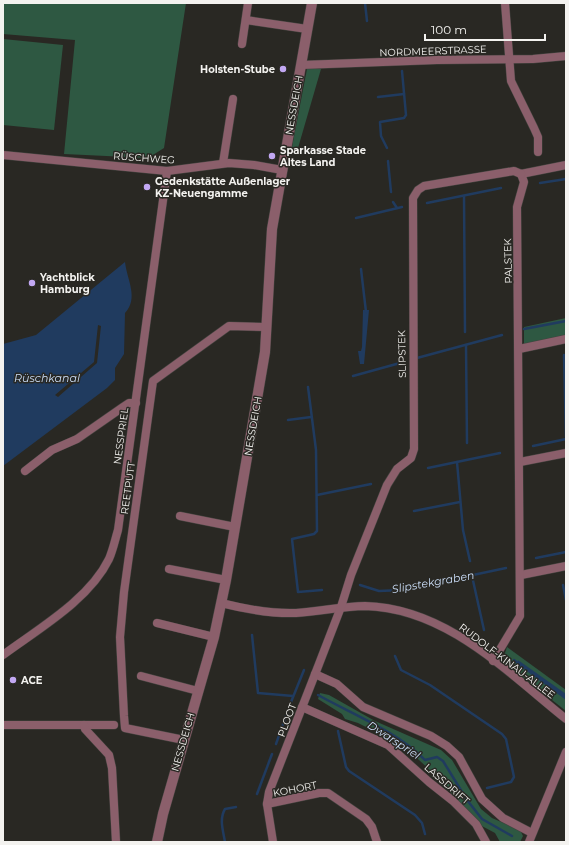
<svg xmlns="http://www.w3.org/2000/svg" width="569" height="845" viewBox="0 0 569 845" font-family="Montserrat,sans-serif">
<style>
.green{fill:#2e5842}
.water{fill:#203b5f}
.pier{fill:#292823}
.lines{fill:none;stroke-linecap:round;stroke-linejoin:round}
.stream{stroke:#203b5f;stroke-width:2.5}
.minor-casing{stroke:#454440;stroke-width:9}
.tertiary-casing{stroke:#454440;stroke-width:11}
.minor{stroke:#8b5f6b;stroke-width:8}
.tertiary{stroke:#8b5f6b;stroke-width:10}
.poi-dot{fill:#c2a8f3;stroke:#292823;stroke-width:1.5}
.labels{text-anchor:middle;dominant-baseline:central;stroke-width:3;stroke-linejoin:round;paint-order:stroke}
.street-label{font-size:10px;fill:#f3f2ef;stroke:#292823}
.poi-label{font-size:10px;font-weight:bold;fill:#f3f2ef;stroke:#292823;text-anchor:start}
.water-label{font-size:11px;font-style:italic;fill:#cbdef8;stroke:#292823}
</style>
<rect width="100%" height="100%" fill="#292823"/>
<g class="green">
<polygon points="3,3 186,3 164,148 148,158 64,154 75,40 3,34"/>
<polygon points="3,39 63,45 54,130 3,125"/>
<polygon points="307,69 321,69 298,148 294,150 292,147"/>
<polygon points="566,318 566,335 524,344 524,327"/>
<polygon points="507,647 566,690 566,711 504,662 504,656"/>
<polygon points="320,693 329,695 375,721 441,750 452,760 481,809 492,818 520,830 523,836 520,842 500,842 495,833 480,825 434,774 404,746 358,723 345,719 342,714 318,699"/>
</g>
<g class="water">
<path d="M125,262C127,280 139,298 125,313L124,354L115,368V380L107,388L3,466V344L36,335Z"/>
<polygon points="363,310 369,310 364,364 360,364 358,351 361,351 362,347"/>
<polygon points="518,660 566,694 566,700 517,664"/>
</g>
<polygon class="pier" points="98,325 101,326 97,363 58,397 55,395 94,362"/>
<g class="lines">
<g class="stream">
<polyline points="365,3 367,21"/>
<polyline points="378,97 404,94"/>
<polyline points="387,148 381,136 380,122 404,118 406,115 402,71"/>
<polyline points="388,161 391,192"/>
<polyline points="540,183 566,179"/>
<polyline points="464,196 465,332"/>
<polyline points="393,202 397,208"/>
<polyline points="427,203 501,188"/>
<polyline points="356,218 402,207"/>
<polyline points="361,269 366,312"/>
<polyline points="524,329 566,321"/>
<polyline points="466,345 467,443"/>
<polyline points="564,355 566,437"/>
<polyline points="417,358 502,335"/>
<polyline points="353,376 400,363"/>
<polyline points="308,387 316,450 317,531 314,534 292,539 298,592 322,590"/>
<polyline points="288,420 311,417"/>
<polyline points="533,446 566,439"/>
<polyline points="457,462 463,530 470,561"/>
<polyline points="428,468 500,453"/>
<polyline points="317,495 371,484"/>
<polyline points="414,511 460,502"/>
<polyline points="536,558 566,552"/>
<polyline points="472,576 484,630"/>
<polyline points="360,585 379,591 402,590 506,568"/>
<polyline points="563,585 566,600"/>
<polyline points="252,635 258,693 293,696"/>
<polyline points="395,656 401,670 430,685 502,734 506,739 514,777 511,782 487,788"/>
<polyline points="514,660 520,665"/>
<path d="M318,695C352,714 398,732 425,760L437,757L443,761L467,800L482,819L512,836"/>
<polyline points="291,702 304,670"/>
<polyline points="338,731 346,767 349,771 415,815 422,823 425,834"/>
<polyline points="276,744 287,713"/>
<polyline points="257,794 272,754"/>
<path d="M225,842C223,830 219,819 225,809L236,807"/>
</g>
<defs>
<g id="minor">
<polyline points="505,3 511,81 534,128 538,137 538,152"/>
<polyline points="246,20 307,29"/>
<polyline points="242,44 248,3"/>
<polyline points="301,65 437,60 533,59 566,56"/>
<polyline points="3,155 167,171 229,163 254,165 282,170"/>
<polyline points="223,163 233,99"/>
<polyline points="521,174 566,165"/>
<polyline points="519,349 566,339"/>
<polyline points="520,462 566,453"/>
<polyline points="25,471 52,450 77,439 123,407 129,403 136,403"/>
<polyline points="180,516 235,527"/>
<polyline points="169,569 226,580"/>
<polyline points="521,575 566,566"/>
<path d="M221,603C245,609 270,614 296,613C319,612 342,606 365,606C446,608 506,671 566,719"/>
<polyline points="157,623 214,637"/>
<path d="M3,655C38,629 89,600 109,559C113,550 115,540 118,530L167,171"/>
<polyline points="493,661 520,616 517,207 524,182 521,174"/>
<polyline points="315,674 337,684 363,707 431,736 447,746 459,757 482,799 503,818 532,833"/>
<polyline points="141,676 198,691"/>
<polyline points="302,707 388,745 429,782 453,801 476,824 486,842"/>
<polyline points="3,725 114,725"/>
<polyline points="84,725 85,729 109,755 112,768 116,842"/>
<polyline points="184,740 125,728 124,716 120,637 124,592 153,381 229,326 266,327"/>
<polyline points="267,804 319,793 328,793 366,819 372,827 377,842"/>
<polyline points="273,842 267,804 269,792 319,664 341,607 351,575 387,485 397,469 411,458 414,449 413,198 418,190 424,186 514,171 521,174"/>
<polyline points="529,842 566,752"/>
</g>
<polyline id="tertiary" points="157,842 163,814 214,637 226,580 265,352 272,229 312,3"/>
</defs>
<use href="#minor" class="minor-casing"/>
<use href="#tertiary" class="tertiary-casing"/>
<use href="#minor" class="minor"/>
<use href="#tertiary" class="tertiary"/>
</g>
<g class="poi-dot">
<circle cx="283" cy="69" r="4"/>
<circle cx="272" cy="156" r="4"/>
<circle cx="147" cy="187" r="4"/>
<circle cx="32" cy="283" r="4"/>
<circle cx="13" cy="680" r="4"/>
</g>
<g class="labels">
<g class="street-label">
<text transform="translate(433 51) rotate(-2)">NORDMEERSTRASSE</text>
<text transform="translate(294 105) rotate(-80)">NESSDEICH</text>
<text transform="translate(144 158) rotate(4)">RÜSCHWEG</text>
<text transform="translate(508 261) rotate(-91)">PALSTEK</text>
<text transform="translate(402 354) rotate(-91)">SLIPSTEK</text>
<text transform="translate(253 426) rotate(-80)">NESSDEICH</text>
<text transform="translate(121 436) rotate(-82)">NESSPRIEL</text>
<text transform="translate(128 488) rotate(-82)">REETPUTT</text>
<text transform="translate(507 661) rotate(37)">RUDOLF-KINAU-ALLEE</text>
<text transform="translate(287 720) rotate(-69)">PLOOT</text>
<text transform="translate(183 742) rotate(-74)">NESSDEICH</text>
<text transform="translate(447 784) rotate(41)">LASSDRIFT</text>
<text transform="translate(295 789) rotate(-11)">KOHORT</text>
</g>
<g class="poi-label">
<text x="275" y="69" text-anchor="end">Holsten-Stube</text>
<text x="280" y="150">Sparkasse Stade<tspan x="280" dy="12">Altes Land</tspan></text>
<text x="155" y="181">Gedenkstätte Außenlager<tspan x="155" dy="12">KZ-Neuengamme</tspan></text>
<text x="40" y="277">Yachtblick<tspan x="40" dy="12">Hamburg</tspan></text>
<text x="21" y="680">ACE</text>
</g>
<g class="water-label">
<text x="47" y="378">Rüschkanal</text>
<text transform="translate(433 582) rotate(-10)">Slipstekgraben</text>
<text transform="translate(394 740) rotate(33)">Dwarspriel</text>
</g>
</g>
<rect width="569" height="845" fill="none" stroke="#f3f2ef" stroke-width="8"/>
<path d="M425 34v6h120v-6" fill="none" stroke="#f3f2ef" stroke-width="2"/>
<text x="431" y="34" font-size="12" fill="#f3f2ef" stroke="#292823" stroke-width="3" paint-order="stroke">100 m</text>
</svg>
